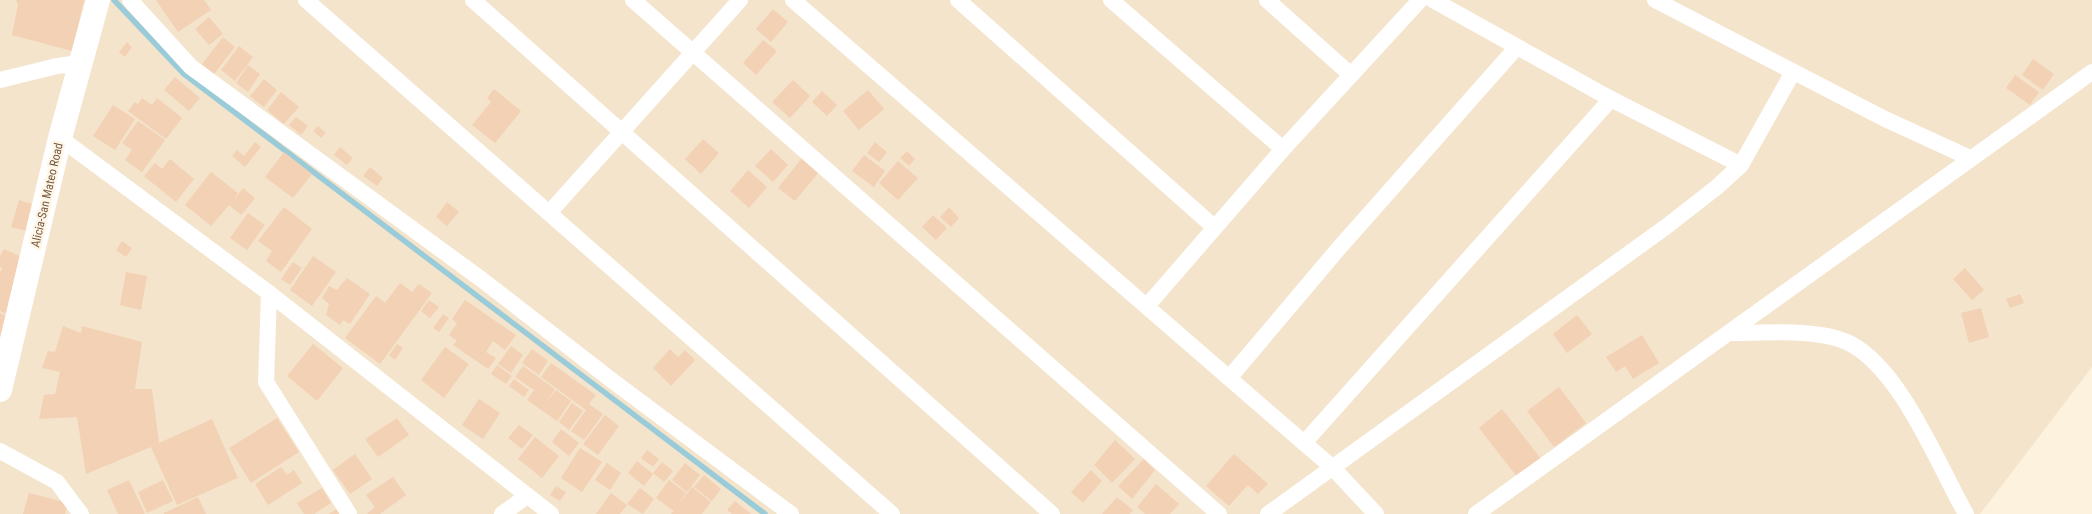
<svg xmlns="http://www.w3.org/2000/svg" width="2092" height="514" viewBox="0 0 2092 514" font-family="'Roboto Condensed',sans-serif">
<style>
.residential{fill:#f4e4cc}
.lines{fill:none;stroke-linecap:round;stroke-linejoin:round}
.stream{stroke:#99cbd8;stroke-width:5.5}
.building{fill:#f3d1b5}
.minor{stroke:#fff;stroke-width:16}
.secondary{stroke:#fff;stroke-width:24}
.labels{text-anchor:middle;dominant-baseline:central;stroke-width:5;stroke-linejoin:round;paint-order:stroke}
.street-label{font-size:12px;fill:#735846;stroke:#fff6e5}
</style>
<rect width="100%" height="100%" fill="#fdf2de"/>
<polygon class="residential" points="0,0 2092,0 2092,367 1980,514 0,514"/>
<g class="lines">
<polyline class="stream" points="114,0 184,74 765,514"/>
</g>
<g class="building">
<polygon points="16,0 84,0 72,51 12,35 18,5"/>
<polygon points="156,0 204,0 211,10 178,32"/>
<polygon points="773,9 788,22 771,42 756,29"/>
<polygon points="209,17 223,34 209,45 195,29"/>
<polygon points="223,37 235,47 214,74 202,64"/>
<polygon points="763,40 777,51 756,75 743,63"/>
<polygon points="127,42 132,47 125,57 119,52"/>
<polygon points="239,46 253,57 235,81 221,70"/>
<polygon points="2033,59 2054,74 2043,90 2022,75"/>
<polygon points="248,65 260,74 248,92 236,83"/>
<polygon points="2015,75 2039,92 2030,105 2006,88"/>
<polygon points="175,77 200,98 189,111 164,90"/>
<polygon points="264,79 277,90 264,107 250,96"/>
<polygon points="793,80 810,96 790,118 772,102"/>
<polygon points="494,89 521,111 495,143 472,125 491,102 487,98"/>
<polygon points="868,90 884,109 859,130 843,111"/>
<polygon points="822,91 837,105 827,116 812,102"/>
<polygon points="281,92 299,107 284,124 267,110"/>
<polygon points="142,98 152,105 157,98 182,118 166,139 128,111 135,102 138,104"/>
<polygon points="113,105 135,119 115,150 93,136"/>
<polygon points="296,117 308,126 301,135 289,125"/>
<polygon points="138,121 165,140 142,172 125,160 132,150 122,143"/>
<polygon points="318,126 326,133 321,138 313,131"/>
<polygon points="703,139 719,153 701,174 685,159"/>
<polygon points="255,142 261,147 245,167 232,156 237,150 244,156"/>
<polygon points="875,142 887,152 879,162 867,153"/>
<polygon points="340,147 353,158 347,165 334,155"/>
<polygon points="771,149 788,165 773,182 755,166"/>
<polygon points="907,151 915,159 909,166 900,158"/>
<polygon points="284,152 312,174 293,198 265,177"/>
<polygon points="864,155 885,171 874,187 852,171"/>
<polygon points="802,158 819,172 795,201 778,188"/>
<polygon points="170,159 194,179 176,202 144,176 155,163 162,169"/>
<polygon points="898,161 918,178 898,200 879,183"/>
<polygon points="370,167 383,178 377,186 363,176"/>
<polygon points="748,170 767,187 749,208 730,191"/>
<polygon points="211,172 238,193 234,200 243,188 255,198 241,215 229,205 211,226 185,205"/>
<polygon points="19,200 39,206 31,232 11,227"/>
<polygon points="447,202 459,212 447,226 436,217"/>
<polygon points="284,207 312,229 281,272 266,261 272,251 258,241"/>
<polygon points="949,207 959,218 951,227 940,217"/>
<polygon points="248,213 265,225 247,250 230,238"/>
<polygon points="933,215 947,228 936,240 922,227"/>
<polygon points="122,241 132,248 126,257 116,250"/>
<polygon points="4,249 28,260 9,315 0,311 0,273 2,268 0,267 0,256"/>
<polygon points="313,256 336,272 312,306 290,290"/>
<polygon points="293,262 302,268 290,285 281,279"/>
<polygon points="1965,268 1984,290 1972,300 1953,279"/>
<polygon points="126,272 147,276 141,310 120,305"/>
<polygon points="347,278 370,294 350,324 343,320 340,325 326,315 329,304 322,298 329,286 337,290"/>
<polygon points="400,283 412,292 419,284 432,293 380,364 345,338 376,296 385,303"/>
<polygon points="2020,294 2024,303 2010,308 2006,299"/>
<polygon points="429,300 439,307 430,318 421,311"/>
<polygon points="465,300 516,335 505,350 493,341 486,352 496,358 488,369 453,345 457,341 449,335 457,323 452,319"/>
<polygon points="1981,308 1989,337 1969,343 1961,313"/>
<polygon points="0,313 12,318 3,338 0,337"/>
<polygon points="443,314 449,318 439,332 433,328"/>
<polygon points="1577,315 1592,334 1567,353 1553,334"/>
<polygon points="63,326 81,333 82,326 142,342 135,389 152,389 159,443 212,419 238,478 177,505 151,447 86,474 77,417 39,419 44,395 55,394 60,372 42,368 48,351 55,352"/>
<polygon points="1642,335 1659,363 1633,379 1625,366 1616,372 1606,357"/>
<polygon points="313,344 343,368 317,401 287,376"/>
<polygon points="397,344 403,348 395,360 389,355"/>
<polygon points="511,346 523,355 511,373 498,364"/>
<polygon points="445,347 469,364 444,398 421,380"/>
<polygon points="532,349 548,361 539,375 522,363"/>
<polygon points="670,349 678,357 685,350 695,360 671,386 653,368"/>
<polygon points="551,363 596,395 589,404 603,414 584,440 571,431 586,410 541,377"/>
<polygon points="497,365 512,376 506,384 491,374"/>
<polygon points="523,366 555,389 545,403 556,390 571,401 557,421 527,400 534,390 515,377"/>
<polygon points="514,379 529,390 524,397 509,386"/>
<polygon points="1559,387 1586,423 1554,447 1527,411"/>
<polygon points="479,399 500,413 483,439 462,425"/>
<polygon points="572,403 583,411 569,430 559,422"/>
<polygon points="1502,409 1542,460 1518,478 1479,428"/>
<polygon points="605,415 619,426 598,455 583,444"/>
<polygon points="277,418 299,452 251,483 229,448"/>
<polygon points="397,418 409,435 378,457 365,439"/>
<polygon points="519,425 533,435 522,449 508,438"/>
<polygon points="561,429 579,443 569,456 552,442"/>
<polygon points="535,437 559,456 542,478 518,459"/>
<polygon points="1115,440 1135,459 1112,483 1094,465"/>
<polygon points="580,448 602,462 582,492 561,478"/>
<polygon points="647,450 659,459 653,467 641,458"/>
<polygon points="355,454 372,479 350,494 333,470"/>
<polygon points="1234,454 1268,484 1258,494 1248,485 1229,506 1206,486"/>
<polygon points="1144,459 1155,470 1132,499 1118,486"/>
<polygon points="637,461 653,474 644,486 628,473"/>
<polygon points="662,462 673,471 664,482 653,473"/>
<polygon points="607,463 621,473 610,490 595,480"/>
<polygon points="685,463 700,475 687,492 672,480"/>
<polygon points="281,467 287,475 294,470 302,483 268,505 255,484"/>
<polygon points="1091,470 1102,481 1083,503 1071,492"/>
<polygon points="704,475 721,489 712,501 694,487"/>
<polygon points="393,477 406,495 380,514 367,514 375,507 366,495"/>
<polygon points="129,480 145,514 118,514 107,490"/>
<polygon points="163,480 173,501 147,513 138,492"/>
<polygon points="669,480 686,493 678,505 692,487 711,502 702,514 671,514 674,511 656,498"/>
<polygon points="1156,484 1179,504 1170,514 1145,514 1137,507"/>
<polygon points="556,486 566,492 560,501 550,495"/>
<polygon points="322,488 331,503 314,514 304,514 297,503"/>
<polygon points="640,488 654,499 643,514 627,504"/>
<polygon points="29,493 68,503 65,514 23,514"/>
<polygon points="611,493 627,505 620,514 596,514"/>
<polygon points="198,497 206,514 164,514 164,513"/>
<polygon points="1117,497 1133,510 1130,514 1102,514"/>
<polygon points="735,501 751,514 732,514 727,510"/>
<polygon points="337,509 340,514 328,514"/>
</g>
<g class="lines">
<g class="minor">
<polyline points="130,0 191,67 481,279 614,382 791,514"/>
<polyline points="306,0 892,514"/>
<polyline points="473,0 1052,514"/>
<polyline points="633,0 1219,514"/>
<polyline points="793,0 1304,443 1332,467 1376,514"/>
<polyline points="958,0 1214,227"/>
<polyline points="1111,0 1283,149"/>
<polyline points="1267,0 1351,75"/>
<polyline points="1433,0 1611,99 1741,165"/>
<polyline points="1655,0 1885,119 1970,158"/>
<polyline points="0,80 57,66 80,63"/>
<polyline points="60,138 269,293 551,514"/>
<polyline points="549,213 740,0"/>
<polyline points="269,293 266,382 349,514"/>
<polyline points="1147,306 1283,149 1420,0"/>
<path d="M1729,333C1763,333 1819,328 1849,343C1901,369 1938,465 1966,514"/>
<polyline points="1230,377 1339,248 1517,47"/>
<polyline points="1304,443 1611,99"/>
<polyline points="0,451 57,482 81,514"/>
<polyline points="502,514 527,496"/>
<polyline points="1268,514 1667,226 1717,187 1741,165 1793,72"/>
<polyline points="1476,514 2092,72"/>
</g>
<polyline class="secondary" points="0,390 60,138 98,0"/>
</g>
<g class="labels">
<g class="street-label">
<text transform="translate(47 195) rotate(-77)">Alicia-San Mateo Road</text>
</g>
</g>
</svg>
